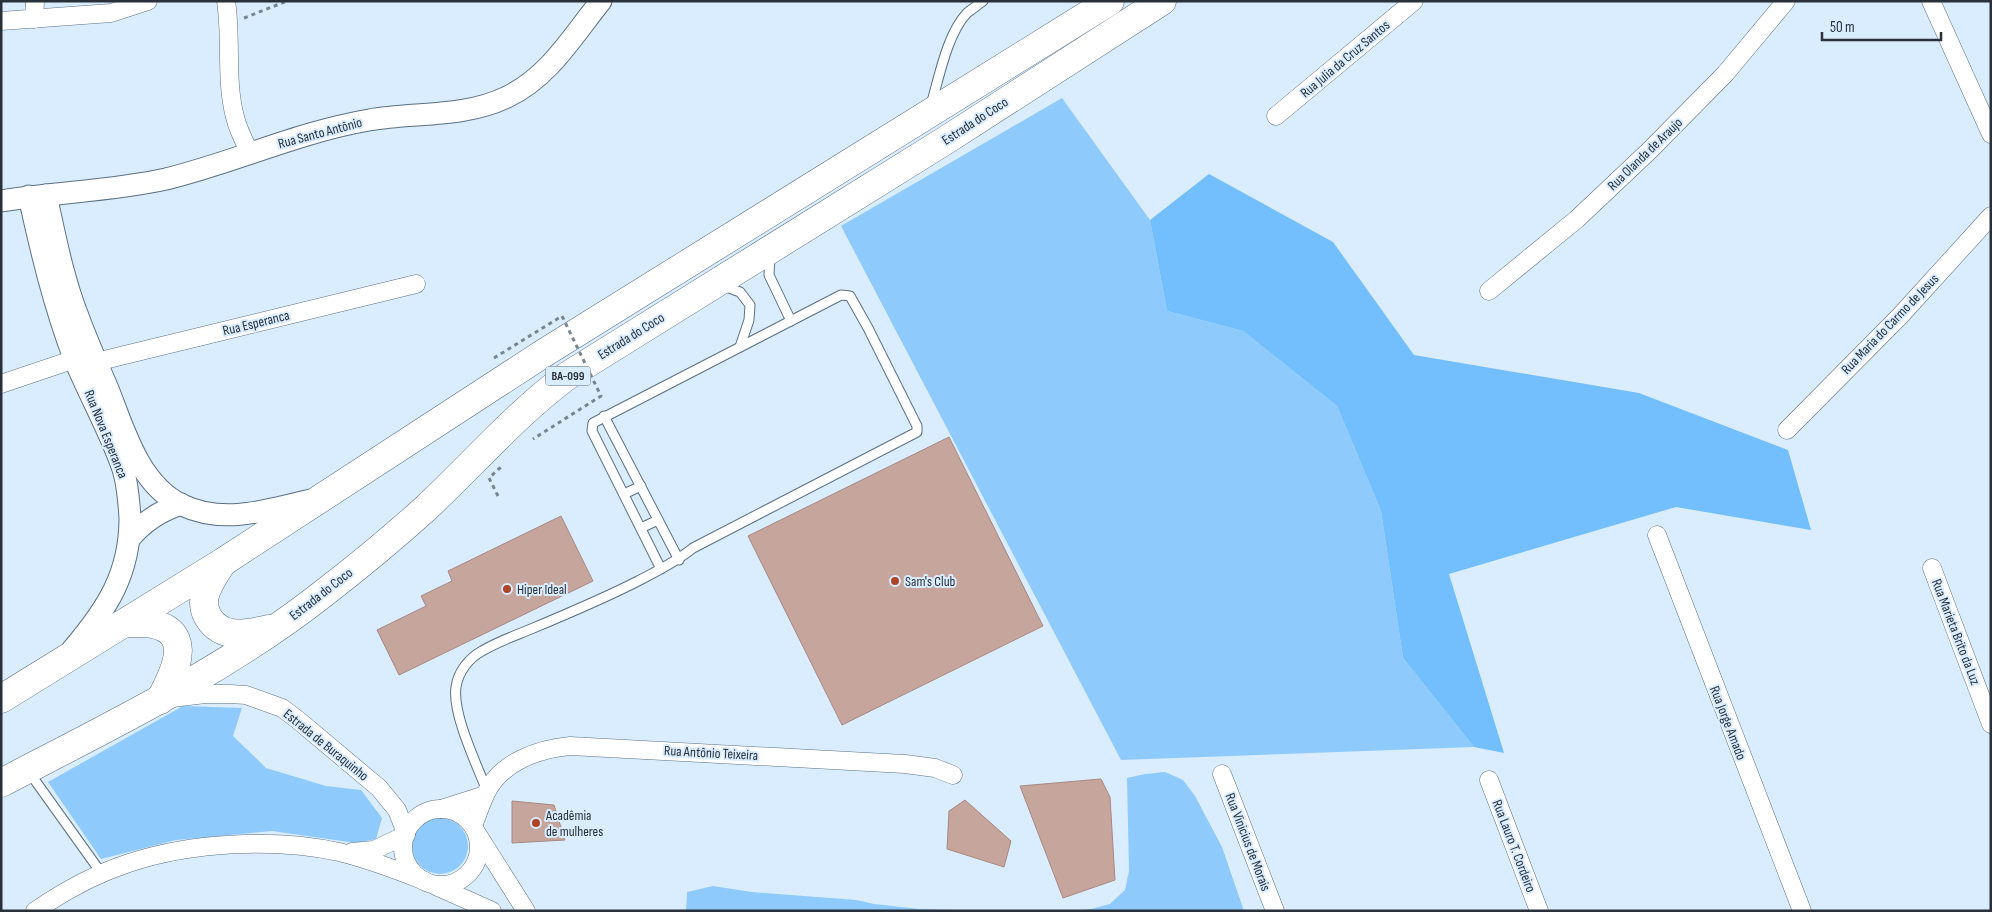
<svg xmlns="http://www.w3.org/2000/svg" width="1992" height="912" viewBox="0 0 1992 912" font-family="'Sofia Sans Condensed',sans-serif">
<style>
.green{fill:#8fcafd}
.forest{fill:#73bffe}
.building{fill:#c5a59c;stroke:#a88980}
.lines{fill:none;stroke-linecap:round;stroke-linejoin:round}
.service-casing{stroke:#5a7083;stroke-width:11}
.minor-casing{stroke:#5a7083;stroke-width:19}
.tertiary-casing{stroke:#5a7083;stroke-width:23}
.trunk-casing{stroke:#5a7083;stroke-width:29}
.path{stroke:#788692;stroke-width:3;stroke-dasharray:4 4;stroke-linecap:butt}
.service{stroke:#fff;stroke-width:9}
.minor{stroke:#fff;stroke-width:18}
.tertiary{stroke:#fff;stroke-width:21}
.trunk{stroke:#fff;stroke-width:28}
.path-bridge{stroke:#788692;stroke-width:3;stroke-dasharray:4 4;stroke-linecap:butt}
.poi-dot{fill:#ae4526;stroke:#daedff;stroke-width:2}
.labels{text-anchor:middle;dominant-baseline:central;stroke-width:4;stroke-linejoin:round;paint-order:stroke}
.shield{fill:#daedff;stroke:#5d6974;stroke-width:1}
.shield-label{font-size:12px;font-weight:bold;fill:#283139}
.street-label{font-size:14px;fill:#283139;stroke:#daedff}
.poi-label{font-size:14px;fill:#283139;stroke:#daedff;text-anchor:start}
</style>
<rect width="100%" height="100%" fill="#daedff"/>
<g class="green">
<polygon points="1062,98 1150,220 1167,311 1243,331 1337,406 1381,511 1403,658 1474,747 1121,760 841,226"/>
<polygon points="183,706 242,708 233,736 266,768 326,786 361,790 382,818 376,839 356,843 272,831 176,840 101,859 48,782"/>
<polygon points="1165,772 1183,780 1195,796 1222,847 1244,911 1075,911 1091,909 1110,904 1125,890 1129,871 1127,778 1145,774"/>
<circle cx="440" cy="846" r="28"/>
<polygon points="713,886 752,892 856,900 874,904 920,909 976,911 686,911 687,892"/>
</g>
<polygon class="forest" points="1209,174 1333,242 1414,355 1639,393 1788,450 1811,530 1676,507 1449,574 1504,753 1474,747 1403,658 1381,511 1337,406 1243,331 1167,311 1150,220"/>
<g class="building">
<polygon points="949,437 1043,626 842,725 748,536"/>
<polygon points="561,516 593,581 399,675 377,630 426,606 421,596 452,581 448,571"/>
<polygon points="1101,779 1110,797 1115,880 1063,898 1020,786"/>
<polygon points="965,800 1011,841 1004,867 947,849 949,811"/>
<polygon points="512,801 554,805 565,840 512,843"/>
</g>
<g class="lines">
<defs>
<g id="service">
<path d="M931,105C939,78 947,34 967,13C972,9 978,5 983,1"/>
<polyline points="770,256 769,275 791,321"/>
<polyline points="721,285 740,292 750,305 749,320 740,347"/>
<polyline points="604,416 679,560"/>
<polyline points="624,494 641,486"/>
<polyline points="641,528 658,520"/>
<polyline points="29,772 102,874"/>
<path d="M487,791C477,765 452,714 456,687C458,672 469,658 482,651C497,642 514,636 531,629C567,614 603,599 638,581C657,571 676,562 693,548L917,432V426L868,328L850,296L841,295L593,423L592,431L661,569"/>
</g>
<g id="minor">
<path d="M226,1C232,39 225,79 235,117C238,130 244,141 250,153"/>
<polyline points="1931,1 1991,134"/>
<polyline points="34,19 35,1"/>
<polyline points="1,21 111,13 148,1"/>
<polyline points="1276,116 1414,1"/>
<polyline points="1489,291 1577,219 1649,151 1725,74 1786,1"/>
<polyline points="96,362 416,284"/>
<polyline points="1,384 75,359"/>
<polyline points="1787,430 1900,316 1991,216"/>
<polyline points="1657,535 1802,911"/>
<polyline points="1932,568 1991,724"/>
<polyline points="172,698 205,694 230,694 246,695 282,708 298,720 379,788 397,810 406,833"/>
<polyline points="1222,774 1275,911"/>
<polyline points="1489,780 1539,911"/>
<polyline points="441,809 485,795"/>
<circle cx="441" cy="847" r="38"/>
<path d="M473,826C477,815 481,804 486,793C501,762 538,749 570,746L905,764L935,768L953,775"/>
<polyline points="478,835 526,911"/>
<polyline points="352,852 374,850 406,835"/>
<polyline points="436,886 492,911"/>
<path d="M35,911C64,891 95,874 129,863C192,842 275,838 339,852C368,859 397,870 425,881"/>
</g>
<g id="tertiary">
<path d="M46,195C55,236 63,279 79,319C88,343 98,366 108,389C124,429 139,485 182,505C224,525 268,510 311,500"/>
<path d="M29,196C41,251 54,305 74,358C89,395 110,431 123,469C128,485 129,502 130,518C130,574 107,609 72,650"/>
<path d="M1,201C56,192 112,191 166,179C235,162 299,132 369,120C414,112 464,118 507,97C549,77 572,37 601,1"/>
<path d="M130,538C144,521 160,511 181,504"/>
</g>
<g id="trunk">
<path d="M222,563C216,573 208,583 205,595C203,603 204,610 208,617C222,640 247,634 269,629"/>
<path d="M125,623C134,624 144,622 153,624C196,633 173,676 160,700"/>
<polyline points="1,699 223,562 544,353 1110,1"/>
<path d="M1,783C112,725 225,671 324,593C359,566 393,538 426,508C473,464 515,415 567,376L943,142L1162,1"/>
</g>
</defs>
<use href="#service" class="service-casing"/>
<use href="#minor" class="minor-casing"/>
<use href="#tertiary" class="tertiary-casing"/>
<use href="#trunk" class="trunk-casing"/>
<g class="path">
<polyline points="244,18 287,1"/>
<polyline points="498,496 489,478 501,467"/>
</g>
<use href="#service" class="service"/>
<use href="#minor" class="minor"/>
<use href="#tertiary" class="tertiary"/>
<use href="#trunk" class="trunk"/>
<polyline class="path-bridge" points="494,358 562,316 601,396 533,439"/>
</g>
<g class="poi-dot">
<circle cx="895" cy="581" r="5"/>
<circle cx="507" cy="589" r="5"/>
<circle cx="536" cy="823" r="5"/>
</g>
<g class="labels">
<rect class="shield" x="545.5" y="366.5" width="45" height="19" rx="4"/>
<g class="shield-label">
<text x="568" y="376">BA-099</text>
</g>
<g class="street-label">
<text transform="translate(1345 59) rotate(-40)">Rua Julia da Cruz Santos</text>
<text transform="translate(975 121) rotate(-33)">Estrada do Coco</text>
<text transform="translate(320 133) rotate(-15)">Rua Santo Antônio</text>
<text transform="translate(1645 154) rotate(-44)">Rua Olanda de Araujo</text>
<text transform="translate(256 323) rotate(-14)">Rua Esperanca</text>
<text transform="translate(1890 324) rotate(-46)">Rua Maria do Carmo de Jesus</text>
<text transform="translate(631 336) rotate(-32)">Estrada do Coco</text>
<text transform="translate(106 434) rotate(68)">Rua Nova Esperanca</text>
<text transform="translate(321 594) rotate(-38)">Estrada do Coco</text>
<text transform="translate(1956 632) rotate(69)">Rua Marieta Brito da Luz</text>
<text transform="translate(1728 723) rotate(69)">Rua Jorge Amado</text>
<text transform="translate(326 745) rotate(39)">Estrada de Buraquinho</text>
<text transform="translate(711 753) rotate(3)">Rua Antônio Teixeira</text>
<text transform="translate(1248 842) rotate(69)">Rua Vinicius de Morais</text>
<text transform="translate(1514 846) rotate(69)">Rua Lauro T. Cordeiro</text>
</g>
<g class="poi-label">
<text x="905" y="581">Sam's Club</text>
<text x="517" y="589">Hiper Ideal</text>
<text x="546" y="815">Acadêmia<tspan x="546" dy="16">de mulheres</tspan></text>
</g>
</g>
<rect width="1992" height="912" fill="none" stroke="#283139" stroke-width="5"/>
<path d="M1822 32v8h119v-8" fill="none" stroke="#283139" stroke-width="2.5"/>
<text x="1830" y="32" font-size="15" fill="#283139" stroke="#daedff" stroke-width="4" paint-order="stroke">50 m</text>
</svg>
